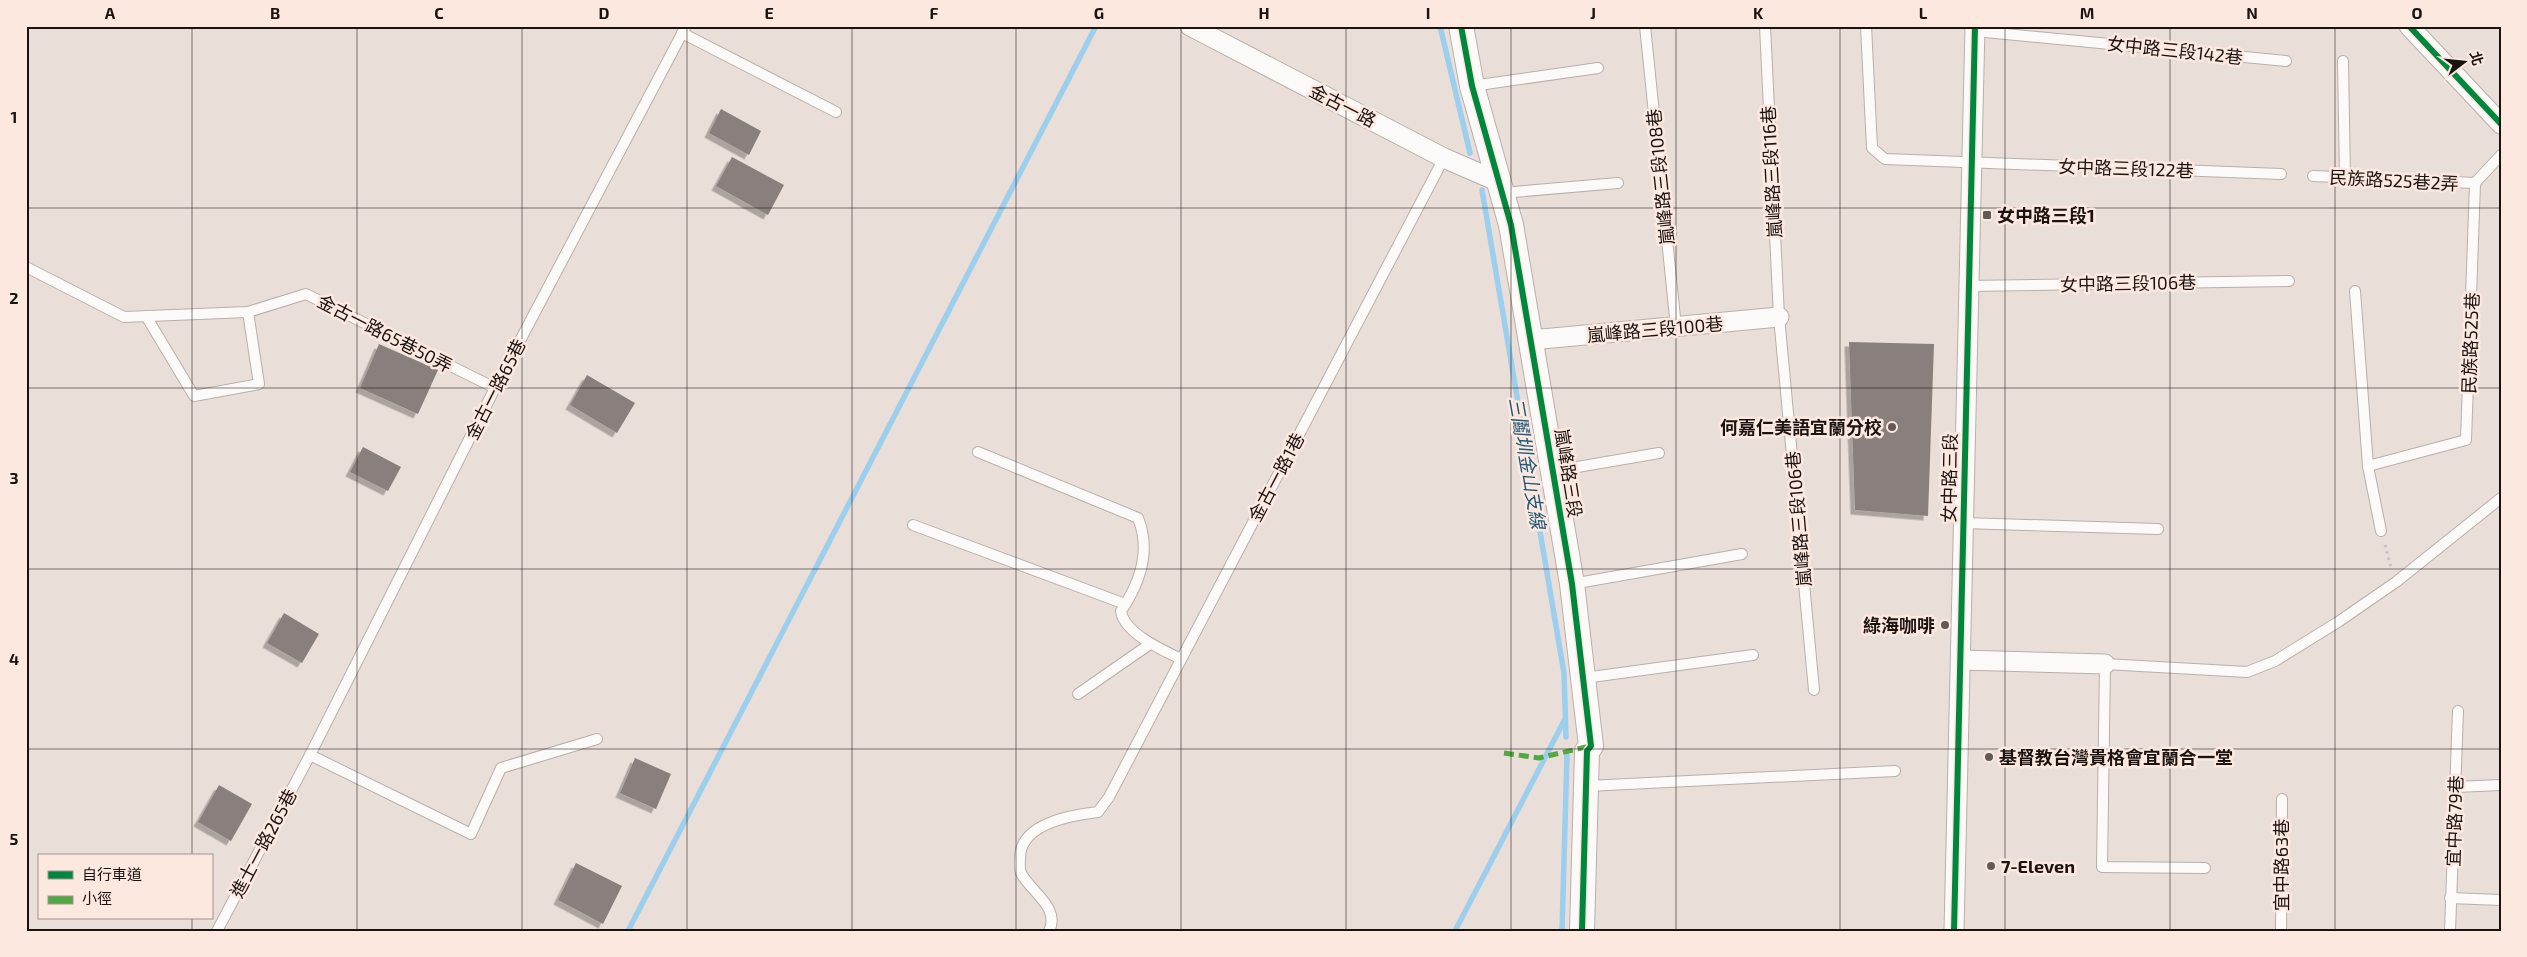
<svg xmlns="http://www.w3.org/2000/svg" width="2527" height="957" viewBox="0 0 2527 957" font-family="'Exo 2','Noto Sans TC',sans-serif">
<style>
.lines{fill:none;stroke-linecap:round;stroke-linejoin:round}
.stream{stroke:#9cceed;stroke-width:5.5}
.building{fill:#89807d;filter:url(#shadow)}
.service-casing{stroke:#b8afab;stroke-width:12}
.minor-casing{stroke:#b8afab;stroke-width:21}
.tertiary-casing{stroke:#b8afab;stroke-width:26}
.path{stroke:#c4c1c0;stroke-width:3;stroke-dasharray:2.5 4;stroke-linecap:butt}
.service{stroke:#fcfaf9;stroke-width:10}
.minor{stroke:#fcfaf9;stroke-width:19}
.tertiary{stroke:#fcfaf9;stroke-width:24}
.quiet{stroke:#52a842;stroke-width:5;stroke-dasharray:10 5;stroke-linecap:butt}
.cycleway-casing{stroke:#fde8e0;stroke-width:9}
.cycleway{stroke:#00873e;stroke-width:6}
.grid{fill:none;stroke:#1a1310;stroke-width:1;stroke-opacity:0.55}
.poi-dot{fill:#635a56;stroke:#fde8e0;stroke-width:2}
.labels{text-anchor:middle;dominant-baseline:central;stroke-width:5;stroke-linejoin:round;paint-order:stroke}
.street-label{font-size:18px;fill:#1a1310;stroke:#fde8e0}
.poi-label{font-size:18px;font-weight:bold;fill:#1a1310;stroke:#fde8e0;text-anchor:start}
.water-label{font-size:19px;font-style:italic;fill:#1e5878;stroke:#fde8e0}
.neatline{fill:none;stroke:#1a1310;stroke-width:2}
.grid-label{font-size:16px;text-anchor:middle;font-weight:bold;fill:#1a1310}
</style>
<defs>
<filter id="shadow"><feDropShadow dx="-4.5" dy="4.5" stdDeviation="0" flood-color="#0004"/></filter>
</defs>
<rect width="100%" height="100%" fill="#eaded9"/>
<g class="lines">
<g class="stream">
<polyline points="1440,26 1470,153"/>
<polyline points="1482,190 1564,673 1566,737"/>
<polyline points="628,931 1096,26"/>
<polyline points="1455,931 1564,721"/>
<polyline points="1562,931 1567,755"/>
</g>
</g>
<g class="building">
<polygon points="721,109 761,131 749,155 709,133"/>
<polygon points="732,157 784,185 768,215 716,186"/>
<polygon points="1849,342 1934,344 1928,516 1855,510"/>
<polygon points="379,344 438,370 418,414 360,388"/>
<polygon points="587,375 635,403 617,433 570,405"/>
<polygon points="363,447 401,467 388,491 350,472"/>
<polygon points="284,613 319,634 302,663 267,643"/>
<polygon points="635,758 671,774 656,809 620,793"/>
<polygon points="219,785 252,804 231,841 198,822"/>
<polygon points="576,863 622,886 603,924 558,900"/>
</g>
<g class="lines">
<defs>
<g id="service">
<polyline points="1645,26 1676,327"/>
<polyline points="1765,26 1779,317 1814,690"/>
<polyline points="1866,26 1872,148 1885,159 2281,174"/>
<polyline points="1975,31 2286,61"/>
<polyline points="682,33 836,112"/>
<polyline points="2343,61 2345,178"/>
<polyline points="1472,86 1598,68"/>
<polyline points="2313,176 2475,183"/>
<polyline points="1502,193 1618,183"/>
<polyline points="26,267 124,317 248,312 306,294 495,388"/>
<polyline points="1968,286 2289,281"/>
<polyline points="2355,291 2368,466 2381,531"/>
<polyline points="146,316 194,396 259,384 248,312"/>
<path d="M978,452L1138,518C1151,550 1140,583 1121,611C1124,633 1162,650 1181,659"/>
<polyline points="2368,466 2466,440 2475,183 2501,155"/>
<polyline points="1554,471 1659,453"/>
<polyline points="1963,523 2158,529"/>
<polyline points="913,525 1125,604"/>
<polyline points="1572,584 1742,554"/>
<polyline points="1584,678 1753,655"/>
<polyline points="1078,694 1150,644"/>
<polyline points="310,755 471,834 501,768 597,739"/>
<polyline points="1587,786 1895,771"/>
<polyline points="2455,787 2501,785"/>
<polyline points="2205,868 2102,867 2105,664 2247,672 2275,661 2338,622 2396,582 2501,498"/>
<polyline points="2450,898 2501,900"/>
<polyline points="217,931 310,755 495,388 686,26"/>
<path d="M1049,931C1061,908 1030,891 1021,873C1019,869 1020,862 1020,858C1020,823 1072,815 1098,812L1109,797L1444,158"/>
<polyline points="2281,931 2282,799"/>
<polyline points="2450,931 2458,711"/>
</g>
<g id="minor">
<polyline points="1190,26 1444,158 1497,181"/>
<polyline points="2409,26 2501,124"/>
<polyline points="1531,340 1779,317"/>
<polyline points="1961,660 2105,664"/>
<polyline points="1954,931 1975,26"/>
</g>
<polyline id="tertiary" points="1461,26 1472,86 1511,225 1572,584 1591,746 1587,751 1582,931"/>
</defs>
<use href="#service" class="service-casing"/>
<use href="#minor" class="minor-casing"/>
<use href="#tertiary" class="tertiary-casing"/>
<polyline class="path" points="2385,545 2391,567"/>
<use href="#service" class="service"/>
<use href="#minor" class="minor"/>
<use href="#tertiary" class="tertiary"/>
<polyline class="quiet" points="1504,753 1539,758 1590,746"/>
<defs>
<g id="cycleway">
<polyline points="1461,26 1472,86 1511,225 1572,584 1591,746 1587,751 1582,931"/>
<polyline points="2409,26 2501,124"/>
<polyline points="1954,931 1975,26"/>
</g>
</defs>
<use href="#cycleway" class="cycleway-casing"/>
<use href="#cycleway" class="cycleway"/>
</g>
<path class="grid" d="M192,26V856M357,26V931M522,26V931M687,26V931M852,26V931M1016,26V931M1181,26V931M1346,26V931M1511,26V931M1676,26V931M1840,26V931M2005,26V931M2170,26V931M2335,26V931M26,208H2501M26,388H2501M26,569H2501M26,749H2501M192,918V931"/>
<g class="poi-dot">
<rect x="1982" y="210" width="10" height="10" rx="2.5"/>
<circle cx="1892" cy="427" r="5"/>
<circle cx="1945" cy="625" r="5"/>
<circle cx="1989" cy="757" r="5"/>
<circle cx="1991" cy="866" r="5"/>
</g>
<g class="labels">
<g class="street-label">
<text transform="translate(2175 50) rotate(6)">女中路三段142巷</text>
<text transform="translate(1343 105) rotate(27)">金古一路</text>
<text transform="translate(2126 168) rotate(2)">女中路三段122巷</text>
<text transform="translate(1771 172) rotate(-93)">嵐峰路三段116巷</text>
<text transform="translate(1660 177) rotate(-96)">嵐峰路三段108巷</text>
<text transform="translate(2394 180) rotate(3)">民族路525巷2弄</text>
<text transform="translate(2128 283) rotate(-1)">女中路三段106巷</text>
<text transform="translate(1655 329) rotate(-5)">嵐峰路三段100巷</text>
<text transform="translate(385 333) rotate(27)">金古一路65巷50弄</text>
<text transform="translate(2470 343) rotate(-88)">民族路525巷</text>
<text transform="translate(495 389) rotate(-63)">金古一路65巷</text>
<text transform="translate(1569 473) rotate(81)">嵐峰路三段</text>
<text transform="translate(1276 477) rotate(-62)">金古一路1巷</text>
<text transform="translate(1949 478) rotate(-89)">女中路三段</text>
<text transform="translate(1798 519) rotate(-95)">嵐峰路三段106巷</text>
<text transform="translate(2454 821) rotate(-88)">宜中路79巷</text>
<text transform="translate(263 843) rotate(-62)">進士一路265巷</text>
<text transform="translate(2281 865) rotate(-90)">宜中路63巷</text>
</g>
<g class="poi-label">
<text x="1997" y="215">女中路三段1</text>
<text x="1882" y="427" text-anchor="end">何嘉仁美語宜蘭分校</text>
<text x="1935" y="625" text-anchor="end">綠海咖啡</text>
<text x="1999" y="757">基督教台灣貴格會宜蘭合一堂</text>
<text x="2001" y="866">7-Eleven</text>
</g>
<g class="water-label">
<text transform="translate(1528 463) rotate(80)">三鬮圳金山支線</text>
</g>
</g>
<rect width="2527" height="957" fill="none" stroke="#fde8e0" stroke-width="55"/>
<rect x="38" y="854" width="175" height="65" fill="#fde8e0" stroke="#a2938d"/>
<rect x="48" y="871" width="25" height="8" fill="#00873e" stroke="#a2938d"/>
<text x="82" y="880" font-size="15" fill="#1a1310">自行車道</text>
<rect x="48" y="896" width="25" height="8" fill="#52a842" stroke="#a2938d"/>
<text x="82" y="904" font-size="15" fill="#1a1310">小徑</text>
<g transform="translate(2464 62) rotate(74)" stroke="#fde8e0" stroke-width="4" paint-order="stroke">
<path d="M0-4L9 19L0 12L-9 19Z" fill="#1a1310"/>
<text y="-8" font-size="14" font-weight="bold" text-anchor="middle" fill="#1a1310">北</text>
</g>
<rect x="28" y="28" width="2472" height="902" class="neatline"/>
<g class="grid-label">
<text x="110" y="19">A</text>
<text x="275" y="19">B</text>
<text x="439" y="19">C</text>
<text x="604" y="19">D</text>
<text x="769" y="19">E</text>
<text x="934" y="19">F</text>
<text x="1099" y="19">G</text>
<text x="1264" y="19">H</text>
<text x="1428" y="19">I</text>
<text x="1593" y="19">J</text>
<text x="1758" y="19">K</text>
<text x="1923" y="19">L</text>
<text x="2087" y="19">M</text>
<text x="2252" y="19">N</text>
<text x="2417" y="19">O</text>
<text x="14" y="123">1</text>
<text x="14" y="304">2</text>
<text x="14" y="484">3</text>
<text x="14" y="665">4</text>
<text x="14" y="845">5</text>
</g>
</svg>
